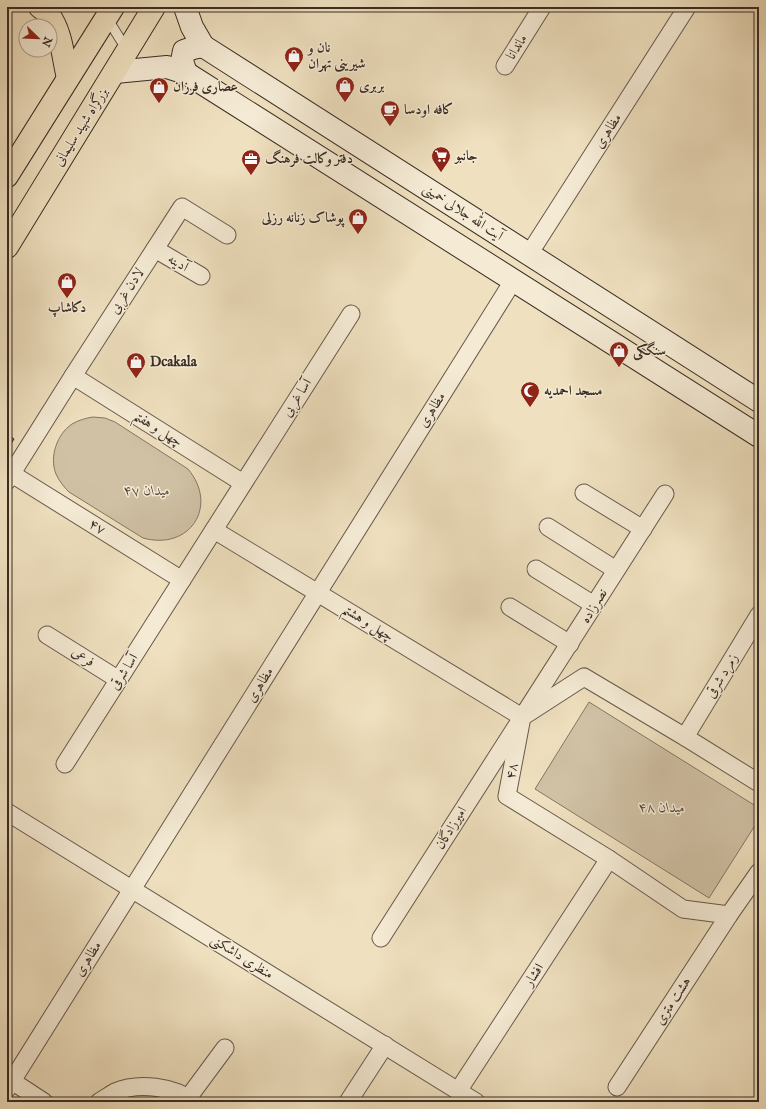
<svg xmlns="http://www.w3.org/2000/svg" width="766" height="1109" viewBox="0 0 766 1109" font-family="'IM FELL English',Amiri,serif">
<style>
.green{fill:#d0c1a5;stroke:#847665}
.building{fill:#988a75;stroke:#392c25}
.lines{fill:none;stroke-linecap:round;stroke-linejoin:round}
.lane-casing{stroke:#66594c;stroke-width:11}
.street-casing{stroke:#66594c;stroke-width:19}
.secondary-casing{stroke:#392c25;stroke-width:24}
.primary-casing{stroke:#392c25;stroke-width:24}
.highway-casing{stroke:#392c25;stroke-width:24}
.lane{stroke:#f5ebd5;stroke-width:9}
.street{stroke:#f5ebd5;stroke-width:17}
.secondary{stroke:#f5ebd5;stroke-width:22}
.primary{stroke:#efe0bf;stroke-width:22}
.highway{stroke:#efe0bf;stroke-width:22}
.labels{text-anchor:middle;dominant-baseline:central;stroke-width:3;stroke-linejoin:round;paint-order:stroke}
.street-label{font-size:14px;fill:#392c25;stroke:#f5ebd5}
.poi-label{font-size:14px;font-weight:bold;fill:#392c25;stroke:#f5ebd5;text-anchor:start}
.park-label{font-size:14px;font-style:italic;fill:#574a3f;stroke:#f5ebd5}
</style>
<rect width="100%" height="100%" fill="#efe0bf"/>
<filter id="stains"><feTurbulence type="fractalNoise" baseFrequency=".005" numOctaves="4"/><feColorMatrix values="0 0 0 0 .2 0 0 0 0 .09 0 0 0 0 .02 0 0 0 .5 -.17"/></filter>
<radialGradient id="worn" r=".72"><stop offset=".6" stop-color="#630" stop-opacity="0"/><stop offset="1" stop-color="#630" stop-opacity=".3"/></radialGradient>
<g class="green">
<path d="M93,417L105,418L115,422L188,469C219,506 190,551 143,538L69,492C64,487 59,481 56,474C49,457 57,434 72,424C79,420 86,418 93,417Z"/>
<polygon points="589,702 759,808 759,819 709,898 535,789"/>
</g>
<polygon class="building" points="7,434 14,439 9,447 7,445"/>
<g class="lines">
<defs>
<polyline id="lane" points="100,7 127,50"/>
<g id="street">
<polyline points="505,66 542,7"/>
<polyline points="155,249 201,276"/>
<polyline points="529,254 687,7"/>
<polyline points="73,376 243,483"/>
<polyline points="12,474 182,580"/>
<polyline points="7,481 73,376 182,207 227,235"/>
<polyline points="584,493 643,529"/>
<polyline points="548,527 616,570"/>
<polyline points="214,530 522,717"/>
<polyline points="536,569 594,605"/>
<polyline points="510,607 570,644"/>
<polyline points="47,635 119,680"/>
<polyline points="685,737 759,615"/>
<polyline points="65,764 351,314"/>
<polyline points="7,812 476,1102"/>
<polyline points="729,915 683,909 609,859 507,796 522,717 584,677 685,737 759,783"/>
<polyline points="381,938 665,494"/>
<polyline points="12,1081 44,1102"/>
<polyline points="617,1087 729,915 759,872"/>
<polyline points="7,1089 513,281"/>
<polyline points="458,1091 609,859"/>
<polyline points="188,1098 225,1048"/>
<path d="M99,1102C104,1099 110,1095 115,1092C138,1082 174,1086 193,1102"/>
<polyline points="348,1102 385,1045"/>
</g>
<g id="secondary">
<polyline points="185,7 192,27 203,46 759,401"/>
<polyline points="115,72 167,67 186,73 759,436"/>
<polyline points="186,73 182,61 184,51 193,48 203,46"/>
</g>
<path id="primary" d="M40,7C43,9 47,12 49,15C62,33 63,58 68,78"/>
<g id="highway">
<polyline points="7,176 113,7"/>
<polyline points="7,247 154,7"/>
</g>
</defs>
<use href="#lane" class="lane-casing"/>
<use href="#street" class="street-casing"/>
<use href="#secondary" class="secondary-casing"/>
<use href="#primary" class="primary-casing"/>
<use href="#highway" class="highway-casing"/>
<use href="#lane" class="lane"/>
<use href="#street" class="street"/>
<use href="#secondary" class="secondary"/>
<use href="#primary" class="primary"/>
<use href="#highway" class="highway"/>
</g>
<defs>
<symbol id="shop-pin" viewBox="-11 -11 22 30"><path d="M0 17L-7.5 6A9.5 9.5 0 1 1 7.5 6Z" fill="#8f2418" stroke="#f5ebd5"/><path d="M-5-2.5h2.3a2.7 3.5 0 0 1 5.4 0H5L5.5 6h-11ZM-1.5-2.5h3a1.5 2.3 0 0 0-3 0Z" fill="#fff"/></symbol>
<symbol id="cafe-pin" viewBox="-11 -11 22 30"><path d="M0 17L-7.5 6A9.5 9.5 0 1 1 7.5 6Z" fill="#8f2418" stroke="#f5ebd5"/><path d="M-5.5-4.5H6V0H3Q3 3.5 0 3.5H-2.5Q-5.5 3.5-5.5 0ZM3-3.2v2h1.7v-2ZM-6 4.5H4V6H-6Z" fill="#fff"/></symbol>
<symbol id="supermarket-pin" viewBox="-11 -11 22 30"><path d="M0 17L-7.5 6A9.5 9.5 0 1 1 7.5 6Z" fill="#8f2418" stroke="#f5ebd5"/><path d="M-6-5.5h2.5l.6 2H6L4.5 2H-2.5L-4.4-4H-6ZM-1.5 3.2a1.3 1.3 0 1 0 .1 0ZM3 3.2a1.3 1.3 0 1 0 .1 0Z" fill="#fff"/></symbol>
<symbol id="office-pin" viewBox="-11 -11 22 30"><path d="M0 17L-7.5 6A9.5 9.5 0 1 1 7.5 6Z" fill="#8f2418" stroke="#f5ebd5"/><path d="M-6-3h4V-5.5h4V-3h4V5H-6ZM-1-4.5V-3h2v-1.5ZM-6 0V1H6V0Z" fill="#fff"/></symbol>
<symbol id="mosque-pin" viewBox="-11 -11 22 30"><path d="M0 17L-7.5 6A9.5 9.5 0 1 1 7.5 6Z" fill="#8f2418" stroke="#f5ebd5"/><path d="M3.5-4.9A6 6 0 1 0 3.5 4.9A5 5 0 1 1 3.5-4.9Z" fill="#fff"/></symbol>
</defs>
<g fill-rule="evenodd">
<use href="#shop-pin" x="283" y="45" width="22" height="30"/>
<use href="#shop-pin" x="334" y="75" width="22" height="30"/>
<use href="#shop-pin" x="148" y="76" width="22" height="30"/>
<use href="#cafe-pin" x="379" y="99" width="22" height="30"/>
<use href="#supermarket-pin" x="430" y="145" width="22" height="30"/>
<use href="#office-pin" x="240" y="148" width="22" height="30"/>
<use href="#shop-pin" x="347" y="207" width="22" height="30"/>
<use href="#shop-pin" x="56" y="271" width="22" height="30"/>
<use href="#shop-pin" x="608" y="340" width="22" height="30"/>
<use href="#shop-pin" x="125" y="351" width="22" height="30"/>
<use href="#mosque-pin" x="519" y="380" width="22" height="30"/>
</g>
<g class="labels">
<g class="street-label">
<text transform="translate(517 47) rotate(-58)">ماندانا</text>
<text transform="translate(81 127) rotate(-58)">بزرگراه شهید سلیمانی</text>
<text transform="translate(608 131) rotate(-57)">مظاهری</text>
<text transform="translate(463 212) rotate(33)">آيت الله جلالى خمينى</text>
<text transform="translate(178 263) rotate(31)">آدینه</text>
<text transform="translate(127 291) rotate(-57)">لادن غربی</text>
<text transform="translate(297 398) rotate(-57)">آسا غربی</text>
<text transform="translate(432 410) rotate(-58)">مظاهری</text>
<text transform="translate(158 429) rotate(32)">چهل و هفتم</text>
<text transform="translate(97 527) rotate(32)">۴۷</text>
<text transform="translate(594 606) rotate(-58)">نصرزاده</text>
<text transform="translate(368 623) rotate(32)">چهل و هشتم</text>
<text transform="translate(83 657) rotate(33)">فرعی</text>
<text transform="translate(124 672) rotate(-57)">آسا شرقی</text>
<text transform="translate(722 676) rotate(-59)">زمرد شرقی</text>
<text transform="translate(260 685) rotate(-58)">مظاهری</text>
<text transform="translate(512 771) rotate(-80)">۴۸</text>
<text transform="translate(451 828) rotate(-58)">امیرزادگان</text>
<text transform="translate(242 957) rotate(32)">منظری داشکنی</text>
<text transform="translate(88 959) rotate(-58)">مظاهری</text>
<text transform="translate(534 975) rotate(-57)">افشار</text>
<text transform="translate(673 1001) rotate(-57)">هشت متری</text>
</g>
<g class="poi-label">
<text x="308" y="48">نان و<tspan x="308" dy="16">شیرینی تهران</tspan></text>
<text x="359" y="86">بربری</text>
<text x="173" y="87">عصاری فرزان</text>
<text x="404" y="110">کافه اودسا</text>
<text x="455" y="156">جانبو</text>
<text x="265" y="159">دفتر وکالت فرهنگ</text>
<text x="344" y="218" text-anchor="end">پوشاک زنانه رزلی</text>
<text x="67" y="308" text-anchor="middle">دکاشاپ</text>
<text x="633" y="351">سنگکی</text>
<text x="150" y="362">Dcakala</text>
<text x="544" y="391">مسجد احمدیه</text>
</g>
<g class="park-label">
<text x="147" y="491">میدان ۴۷</text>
<text x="662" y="808">میدان ۴۸</text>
</g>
</g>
<rect width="766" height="1109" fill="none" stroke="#efe0bf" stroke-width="24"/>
<rect x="8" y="8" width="750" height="1093" fill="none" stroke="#392c25" stroke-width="2"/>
<rect x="12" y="12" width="742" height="1085" fill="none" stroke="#392c25"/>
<g transform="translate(38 38) rotate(113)"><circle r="19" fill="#f5ebd5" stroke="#aa9f8f"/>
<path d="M0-3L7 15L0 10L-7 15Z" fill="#8f2418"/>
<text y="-6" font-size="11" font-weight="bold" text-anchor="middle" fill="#392c25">N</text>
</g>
<rect width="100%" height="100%" filter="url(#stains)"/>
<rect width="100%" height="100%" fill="url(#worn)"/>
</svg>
